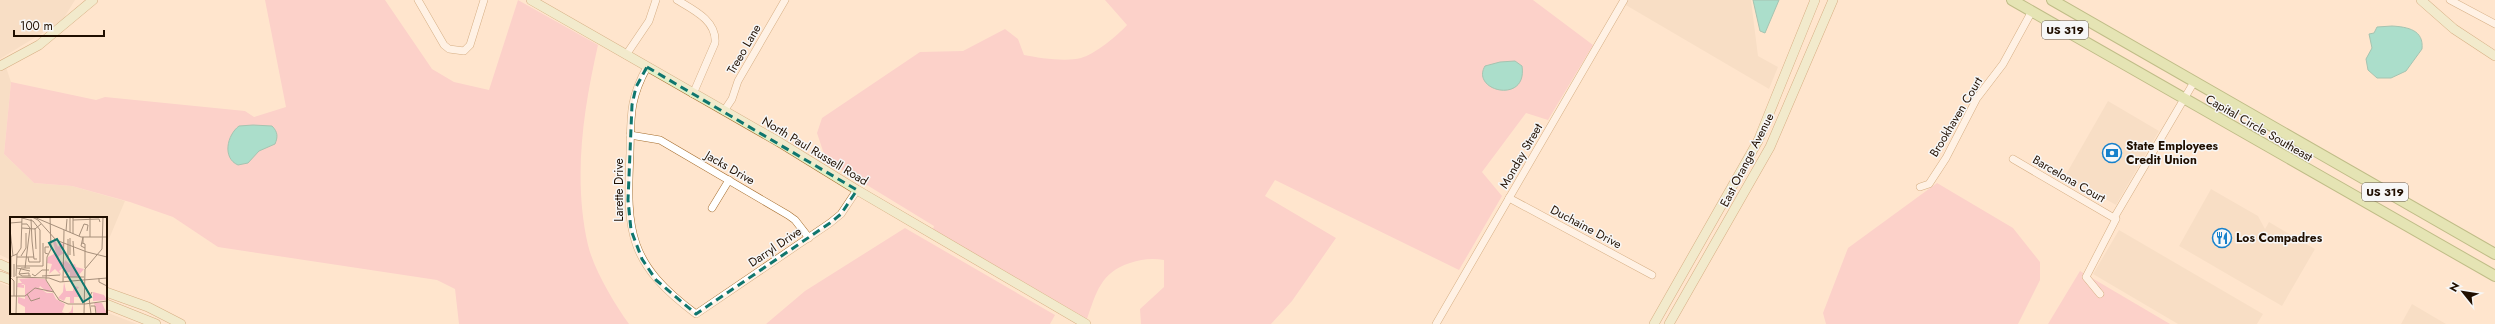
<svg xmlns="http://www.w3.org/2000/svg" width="2495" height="324" viewBox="0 0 2495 324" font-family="Jost,sans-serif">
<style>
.built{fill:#f0d6bb}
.green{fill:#f8b8c4}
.water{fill:#45d5c8;stroke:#3a9a8c}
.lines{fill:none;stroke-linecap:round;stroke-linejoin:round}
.street-casing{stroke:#a56c2b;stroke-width:8}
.secondary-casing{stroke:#a56c2b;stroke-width:10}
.primary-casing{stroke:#738b31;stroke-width:12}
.street{stroke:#fff;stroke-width:7}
.secondary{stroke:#e2f0c9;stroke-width:9}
.primary{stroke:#c6e294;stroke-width:10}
.marked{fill:none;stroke:#0f766e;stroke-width:3;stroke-dasharray:8 5;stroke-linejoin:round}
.labels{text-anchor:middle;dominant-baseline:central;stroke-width:3;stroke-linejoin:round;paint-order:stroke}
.shield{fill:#f7f7f7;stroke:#60554a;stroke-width:1}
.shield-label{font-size:11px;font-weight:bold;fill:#200f00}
.street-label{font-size:12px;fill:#200f00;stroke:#f7f7f7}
.poi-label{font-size:12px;font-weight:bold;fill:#200f00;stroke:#f7f7f7;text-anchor:start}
.inset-road{fill:none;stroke:#a68f7b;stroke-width:1}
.view{fill:#0f766e;fill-opacity:0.15;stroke:#0f766e;stroke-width:2}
.inset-edge{fill:none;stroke:#200f00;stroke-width:2}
</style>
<rect width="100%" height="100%" fill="#ffe5cd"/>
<g class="built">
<polygon points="0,0 75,0 62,21 0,59"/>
<polygon points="1626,0 1751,0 1758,56 1778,67 1769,89 1624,4"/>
<polygon points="6,67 11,82 4,154 34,183 72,186 125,201 106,246 106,218 11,218 11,260 0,255 0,71"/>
<polygon points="2108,101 2159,131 2116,205 2065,176"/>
<polygon points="2211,189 2258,216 2265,229 2269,222 2315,249 2282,306 2179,246"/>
<polygon points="2119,230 2263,314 2257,324 2178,324 2093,274"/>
<polygon points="0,283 11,287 11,313 106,312 137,324 0,324"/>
<polygon points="2412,304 2446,324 2401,324"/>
</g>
<g class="green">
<path d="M265,0H385L432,69L454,82L489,90L518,0L598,45C583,111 573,179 588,245C594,270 614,303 629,324H459L455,289L437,280L218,247L173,217L130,202L72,186L34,183L4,154L11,82L96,100L105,97L245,111L254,117L286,107Z"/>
<path d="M1105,0H1533L1593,45L1548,120L1526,113L1482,172L1502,196L1459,270L1275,180L1265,196L1336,238L1292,301L1271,324H1141L1140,309L1164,287V260C1152,258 1142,259 1130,263C1101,272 1096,293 1087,319L933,229L934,226L826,160L817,133L822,118L920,52L963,51L1005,29L1018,39L1024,55C1039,58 1066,62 1081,58C1095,54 1117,36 1127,25Z"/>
<polygon points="1937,183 2013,228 2040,262 2040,280 2018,324 1826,324 1823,313 1848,248"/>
<polygon points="905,228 1055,315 1050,324 766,324 805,291"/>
<polygon points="2080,271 2170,324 2048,324"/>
</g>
<g class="water">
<polygon points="1753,0 1779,0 1765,33 1760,31"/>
<path d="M2392,26C2408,27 2424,30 2422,49L2406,71L2391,78H2377L2368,70L2366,59L2372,48L2369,34L2374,33L2377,27Z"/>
<path d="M1515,61L1522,66C1528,105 1470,91 1485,66L1500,62Z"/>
<path d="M253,125L272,126C278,132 278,137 275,144L259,151L248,163L238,165C222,158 227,135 239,126Z"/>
</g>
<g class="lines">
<defs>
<g id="street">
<polyline points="418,0 444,45 449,49 464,51 470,45 484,0"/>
<path d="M677,0C694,10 717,21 715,43L693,94"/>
<polyline points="2450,0 2495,24"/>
<polyline points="626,55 649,21 656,0"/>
<path d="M647,67C629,100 631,116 630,153C626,233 629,264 696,314L830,223L841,214L857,190"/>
<polyline points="724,111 732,99 738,81 785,0"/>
<polyline points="630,135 660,140 788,215 795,220 809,238"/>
<polyline points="2013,159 2114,218 2194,82"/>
<polyline points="1920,187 1929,184 1946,158 1977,98 2003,64 2032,11"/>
<polyline points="1509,198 1652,275"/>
<polyline points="712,208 729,180"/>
<polyline points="2100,294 2086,277 2116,219"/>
<polyline points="1436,324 1624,0"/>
</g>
<g id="secondary">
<polyline points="531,0 779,142 857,190 1086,324"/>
<polyline points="2421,0 2454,29 2495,56"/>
<polyline points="0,66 39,45 93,0"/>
<polyline points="0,264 11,269"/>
<polyline points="0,276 11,280"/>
<polyline points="106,292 148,307 181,324"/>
<polyline points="106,304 156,324"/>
<polyline points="1654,324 1758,141 1815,0"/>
<polyline points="1669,324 1770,147 1833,0"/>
</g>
<g id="primary">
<polyline points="2012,0 2495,276"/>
<polyline points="2052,0 2495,254"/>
</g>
</defs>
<use href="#street" class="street-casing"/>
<use href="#secondary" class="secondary-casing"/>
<use href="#primary" class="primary-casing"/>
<use href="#street" class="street"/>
<use href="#secondary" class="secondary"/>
<use href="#primary" class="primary"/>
</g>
<path d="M0 0H2495V324H0ZM647,67L857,190L841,214L830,223L696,314L656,280L642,259L631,230L628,200L632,105L636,87Z" fill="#ffe5cd" fill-opacity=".55" fill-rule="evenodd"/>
<path class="marked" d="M647,67L857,190L841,214L830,223L696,314L656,280L642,259L631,230L628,200L632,105L636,87Z"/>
<defs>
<symbol id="bank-ring" viewBox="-11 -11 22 22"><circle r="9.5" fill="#f7f7f7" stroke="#1781cb" stroke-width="1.5"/><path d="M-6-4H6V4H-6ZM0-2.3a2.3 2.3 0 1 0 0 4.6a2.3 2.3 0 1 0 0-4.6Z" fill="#1781cb"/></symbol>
<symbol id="restaurant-ring" viewBox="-11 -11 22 22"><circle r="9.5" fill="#f7f7f7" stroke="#1781cb" stroke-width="1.5"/><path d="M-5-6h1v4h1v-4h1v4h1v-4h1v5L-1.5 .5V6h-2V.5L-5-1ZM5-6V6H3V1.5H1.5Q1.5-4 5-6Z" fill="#1781cb"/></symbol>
</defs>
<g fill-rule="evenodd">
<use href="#bank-ring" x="2101" y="142" width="22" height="22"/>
<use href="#restaurant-ring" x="2211" y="227" width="22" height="22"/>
</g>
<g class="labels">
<g class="shield">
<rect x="2042" y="21" width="46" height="18" rx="3"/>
<rect x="2362" y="183" width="46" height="18" rx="3"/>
</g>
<g class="shield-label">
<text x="2065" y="30">US 319</text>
<text x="2385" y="192">US 319</text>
</g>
<g class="street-label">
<text transform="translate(744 49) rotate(-60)">Treeo Lane</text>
<text transform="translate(1956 117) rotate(-59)">Brookhaven Court</text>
<text transform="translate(2259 128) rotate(30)">Capital Circle Southeast</text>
<text transform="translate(815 151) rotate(31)">North Paul Russell Road</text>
<text transform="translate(1521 156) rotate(-60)">Monday Street</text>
<text transform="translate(1747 160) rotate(-63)">East Orange Avenue</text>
<text transform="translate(730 168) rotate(30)">Jacks Drive</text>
<text transform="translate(2069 179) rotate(30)">Barcelona Court</text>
<text transform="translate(619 190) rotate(-90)">Larette Drive</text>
<text transform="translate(1586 227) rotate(28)">Duchaine Drive</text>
<text transform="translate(775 247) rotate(-34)">Darryl Drive</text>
</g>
<g class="poi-label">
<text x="2126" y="146">State Employees<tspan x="2126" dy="14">Credit Union</tspan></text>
<text x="2236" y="238">Los Compadres</text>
</g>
</g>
<g transform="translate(10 217)">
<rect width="97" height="97" fill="#ffe5cd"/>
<path d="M45,23L48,30L52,26L54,28L51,33L54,36L49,39L48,43L54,46L55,43L61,48L65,47L66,50L74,52L67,60H60V55L56,56L54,53L56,52L53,51L49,54L52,59L45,52L39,57L42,47L37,46L38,40L46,36L43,25ZM22,61L35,62L43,75H37L30,69L29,71L37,76H43L46,82L55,87L52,95L57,97L61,94L63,87V97H15V90L8,86V80L15,82V68L13,67L11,68H14V71L7,70L8,66H12L9,62ZM54,65L56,74H63L64,69L69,70L66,74L69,80H64V86H60V80H56L54,84L48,81L53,75ZM83,75L94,78L97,83L83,84ZM84,86H92L97,97H87Z" fill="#f8b8c4"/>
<path class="inset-road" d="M22,0L28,3L46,23L77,35L97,40M24,0L71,20H97M40,0L41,32L37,40L36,63L49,83L58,87H75M12,1L23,4L30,13V45H19L18,40M21,2L22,24M63,3L89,2L90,5M0,6L12,5M12,7H17L20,11L15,51M12,11L25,12L31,7M25,11L26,32M0,12L3,39M56,14L57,2M60,15V0M63,17V0M69,19L74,7L78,8L77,14M80,20V0M60,21V38M58,22V40M22,24L24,42H27M63,24L64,39M72,26L75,27V51M73,26V20L71,29L75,31M38,37L35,36V30H39M11,39L16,31V16M0,40L7,37L11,31L12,0M1,40V60M7,40H24M7,49H33M33,49V26M7,51L20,54M20,51H11L9,57L12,59H21M9,57L19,56V59M22,57L25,59L32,53H39M6,59L7,37M32,59L50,58M4,60V47M6,60L39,61L50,65L97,61M54,60H74M1,61L4,64V79M89,61V65L97,69M53,65L54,13M17,77L21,84L30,81M0,79H15L25,71L44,75M75,87L97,84M81,89H85L86,97M6,97L7,60M74,97L75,52L92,32L93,0M81,97L79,81L82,75"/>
<path class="view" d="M47,22L81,80L73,85L39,26Z"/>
<rect width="97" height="97" class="inset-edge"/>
</g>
<g transform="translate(2463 292) rotate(300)" stroke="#f7f7f7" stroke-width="3" paint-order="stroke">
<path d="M0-3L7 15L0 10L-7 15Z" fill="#200f00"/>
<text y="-6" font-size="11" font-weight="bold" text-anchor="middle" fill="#200f00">N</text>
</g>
<path d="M14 30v6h90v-6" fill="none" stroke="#200f00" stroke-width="2"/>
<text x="20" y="30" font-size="12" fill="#200f00" stroke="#f7f7f7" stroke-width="3" paint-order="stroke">100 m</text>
</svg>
